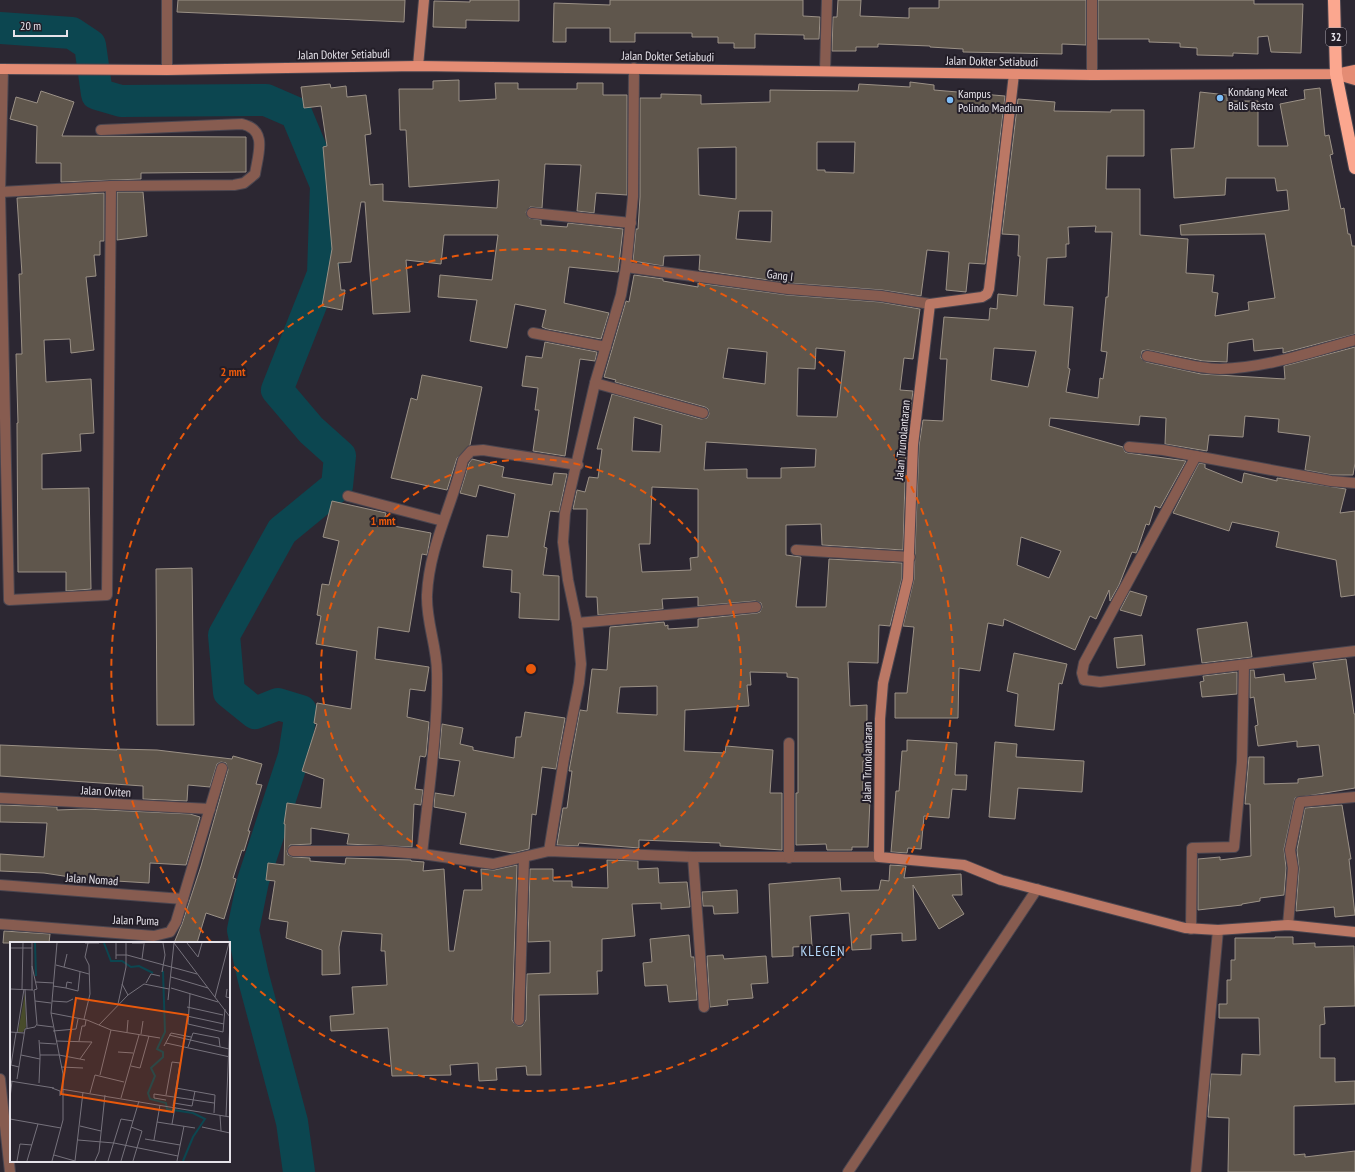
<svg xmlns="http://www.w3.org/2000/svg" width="1355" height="1172" viewBox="0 0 1355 1172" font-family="'PT Sans Narrow',sans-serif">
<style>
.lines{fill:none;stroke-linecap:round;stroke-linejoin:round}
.river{stroke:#0c4650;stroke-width:32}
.building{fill:#5f564c;stroke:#9b9186;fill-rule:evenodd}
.street-casing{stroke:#4a454f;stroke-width:12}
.secondary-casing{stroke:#4a454f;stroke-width:12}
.primary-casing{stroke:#4a454f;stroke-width:12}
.highway-casing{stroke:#4a454f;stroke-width:14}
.street{stroke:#875c50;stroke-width:10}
.secondary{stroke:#bb7865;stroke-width:10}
.primary{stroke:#e48c74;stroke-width:10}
.highway{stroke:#fba78f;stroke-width:12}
.ring{fill:none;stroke:#e8590c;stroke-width:2;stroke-dasharray:7 5}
.poi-dot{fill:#7dbef9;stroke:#231e28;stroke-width:1.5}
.labels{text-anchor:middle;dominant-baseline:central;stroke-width:4;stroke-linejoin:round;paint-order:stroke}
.shield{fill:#231e28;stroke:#aca8b0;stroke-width:1}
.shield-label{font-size:11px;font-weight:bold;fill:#e6e3ea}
.street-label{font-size:12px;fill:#e6e3ea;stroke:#231e28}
.poi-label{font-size:12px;fill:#e6e3ea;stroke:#231e28;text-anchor:start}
.quarter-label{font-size:14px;letter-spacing:1px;fill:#b5d9fa;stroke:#231e28}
.inset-river{fill:none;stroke:#0c4650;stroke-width:2}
.inset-road{fill:none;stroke:#76727c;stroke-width:1}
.view{fill:#e8590c;fill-opacity:0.15;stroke:#e8590c;stroke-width:2}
.inset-edge{fill:none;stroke:#e6e3ea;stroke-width:2}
.centre{fill:#e8590c;stroke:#231e28;stroke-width:2}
.ring-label{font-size:12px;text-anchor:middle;font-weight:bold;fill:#e8590c;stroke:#231e28;stroke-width:4;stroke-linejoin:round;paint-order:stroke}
</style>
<rect width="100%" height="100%" fill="#2c2732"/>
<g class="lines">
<polyline class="river" points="0,28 72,33 90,45 97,94 121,101 266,100 296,113 326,185 323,274 277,390 311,430 340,456 337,486 282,531 224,635 229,692 255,713 278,704 301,711 294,756 253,881 243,930 253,976 292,1122 299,1172"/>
</g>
<g class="building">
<polygon points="178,0 405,0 404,22 177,12"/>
<polygon points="470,0 519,0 519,21 466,20 466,28 433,27 434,1 470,2"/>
<polygon points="610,0 803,0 803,16 820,17 819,39 804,39 804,35 755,34 755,48 734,48 734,43 718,43 718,37 692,37 692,33 635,33 635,42 610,42 610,28 566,28 566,42 553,42 554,3 610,5"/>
<polygon points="838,0 861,0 860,16 909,18 909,8 939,8 939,0 1086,0 1086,45 1062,44 1062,54 963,52 963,49 930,47 930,46 878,44 878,47 856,47 856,51 832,51 833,17 837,17"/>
<polygon points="1098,0 1254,0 1254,4 1303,4 1301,53 1271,52 1268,36 1258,37 1258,54 1233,53 1233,56 1197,55 1197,48 1180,47 1180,43 1149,42 1149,39 1098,39"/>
<polygon points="459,80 459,101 496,99 495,83 518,83 518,89 577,89 577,83 603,83 603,95 627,95 627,195 596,193 594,213 577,211 581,165 545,164 542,208 530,207 526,212 529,218 541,220 541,225 567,227 568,223 623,229 618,272 569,267 564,303 609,313 601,339 547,329 542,327 546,310 515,304 507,348 470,341 477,300 438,297 440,275 492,280 498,235 444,235 441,264 406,260 410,312 373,314 365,202 361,202 351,262 338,263 341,290 345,290 342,310 322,306 332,249 323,147 327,146 321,106 304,108 301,87 330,84 331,88 346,86 347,97 366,95 371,134 365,135 370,185 383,184 383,201 497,208 499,180 409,187 406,130 400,130 399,89 433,89 433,81"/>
<path d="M910,82L934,85V90L1005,96L985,264L969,263L966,292L946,290L949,252L927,250L921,296L882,290L789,283L699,270L700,255L664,256L663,266L633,261L636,229H638L640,197V98H661V94L701,95V104L770,102V90L858,91L859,84L910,87ZM817,142H855L854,173L825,172V170H817ZM736,147V199L699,195L698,148ZM739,211H772L771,242L736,239Z"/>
<path d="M1320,88L1325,136L1329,135L1333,154L1330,155L1341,209L1344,208L1348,234H1350L1352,246H1355V334L1283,353V348L1254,351L1253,339L1228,343L1227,362L1203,361L1148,350L1142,351L1141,358L1146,362L1201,374L1285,379L1284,366L1355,347V463L1353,475H1332L1305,470L1310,436L1278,432L1279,419L1245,416L1243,437L1209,435L1207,451L1165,444L1166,418L1140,416L1139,425L1050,418L1049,426L1123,447L1125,452L1128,453L1186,461L1160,508L1155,506L1149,525L1146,524L1137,551L1136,553L1132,552L1119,585L1110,601L1109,590L1096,619L1090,616L1075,650L1004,619L1003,626L988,623L980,671L959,668L958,718H895V693H907L914,627L903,626L914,579L919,446L923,420L943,421L947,359H940L944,317L989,320L990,308L997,309L998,294L1017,296L1020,256H1018L1019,235L1002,234L1018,99L1055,102L1054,111L1111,112V110H1144V156H1107L1106,189H1140V235L1188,239L1186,273L1214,275L1212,292L1218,293L1215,316L1249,310L1248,302L1275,298L1265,234L1181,235L1180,225L1289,210L1287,190L1277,191L1275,178H1226L1225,195L1174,198L1171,149L1194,148L1200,92L1227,95V101H1258V146H1288L1280,104L1305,99L1304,90ZM1096,226L1095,232H1112L1108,297H1106L1101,351L1107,352L1103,379L1100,378L1098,398L1066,392L1070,369L1068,368L1073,307L1044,305L1047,258L1066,257V244H1069L1068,227ZM994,348L1036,351L1028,387L991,380ZM1021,537L1061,551L1049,578L1017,565Z"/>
<polygon points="41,91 74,102 62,136 246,137 246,172 141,173 141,179 61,182 61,163 36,163 37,126 10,119 16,97 37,103"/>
<polygon points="117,192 143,192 147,236 117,240"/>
<polygon points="104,193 104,241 100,241 100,255 94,255 96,276 86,277 94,350 71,353 70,339 44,340 46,382 91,379 94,433 80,434 81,451 42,454 42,489 89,488 91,589 66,591 66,572 18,572 17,423 18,423 16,354 22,354 19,274 22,274 17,198"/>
<path d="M634,275L663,279V281L698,287V283L787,295L880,302L920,309L913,359L904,358L900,390L913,391L906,445L903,550L822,545L821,524L786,525V555L801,557L796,607H826L829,559L902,563V578L890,626L879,625L878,663L848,662L850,706L867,705V761H863V798L870,799L868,847H852V850H827L826,844L796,845V793H798V678L787,677V673L750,672L751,685H747L749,706L685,710L684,751L725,753L726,746L773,750L770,793H782V850L720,846V843L639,840V848L579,843L578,846L557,845L563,808H567L572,771H569L580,710L587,711L592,669L607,670L610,627L664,622L665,626L668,625V629L698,627V619L757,613L760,612L762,607L761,603L755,601L698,606V597L662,599L663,609L598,615L597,597H586L587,509H573L577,490L585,492L589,477L598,478L602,449H597L612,394L701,419L707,418L709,414L708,409L705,407L615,382L616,380L604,377L626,301L629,302ZM728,348L767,352L765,384L723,378ZM816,348L845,351L837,417L797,416L798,368L815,369ZM634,417L662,425L660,452L632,451ZM706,442L816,449L815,467L781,468V478H747V469L704,470ZM652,487L698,489V557L690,558L691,570L642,572L639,544H650ZM657,686V715L617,713L620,687Z"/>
<polygon points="545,342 597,352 595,361 580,359 565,456 533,451 539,410 535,410 538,388 522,386 526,356 542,358"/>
<polygon points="422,375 482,387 470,445 457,458 447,490 391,478 411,398 417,400"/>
<polygon points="472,459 504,467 502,477 552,485 554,473 567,474 559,512 550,511 544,547 547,548 543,575 559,576 559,620 519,618 520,593 511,592 512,570 483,567 487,535 508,537 515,494 479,485 476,497 460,493 469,463"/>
<polygon points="1199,463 1205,464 1205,468 1242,483 1244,473 1277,481 1277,478 1346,489 1340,513 1355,511 1355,595 1341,597 1336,560 1276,547 1279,532 1232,522 1229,531 1173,513"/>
<polygon points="332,501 386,513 383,524 431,533 427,555 422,554 409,632 378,627 375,659 429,667 425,691 410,689 407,717 429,722 426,755 425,757 420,756 415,789 423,790 421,805 414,804 412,847 347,844 349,834 311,828 311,844 290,845 287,851 288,855 293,857 310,858 310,861 345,864 346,858 411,860 411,861 424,862 423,871 444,869 449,951 454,951 464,890 482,890 481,869 494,870 517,865 512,1020 514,1023 518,1026 522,1026 526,1020 527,974 550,973 550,941 528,942 530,869 553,869 553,881 572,881 572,887 608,888 607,860 638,861 638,869 658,868 659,883 687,882 690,907 661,909 661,903 632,904 635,936 602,939 602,971 597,971 598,994 539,995 541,1075 527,1075 526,1066 496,1068 497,1080 479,1081 478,1063 450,1065 451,1075 392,1076 388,1028 331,1031 330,1016 354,1014 352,987 387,985 385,951 381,951 382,934 342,931 339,947 340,974 322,975 322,950 286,938 288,922 269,919 275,881 266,880 268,863 284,865 285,824 284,824 287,803 321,808 324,779 302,771 317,724 314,723 317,703 351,709 357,651 316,644 321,616 317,615 322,584 329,585 339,541 323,537"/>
<polygon points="192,568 194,725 157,725 156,569"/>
<polygon points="1130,591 1147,596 1141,616 1120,610"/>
<polygon points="1247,622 1252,657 1202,663 1197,629"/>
<polygon points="1142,635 1145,665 1117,668 1114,638"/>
<polygon points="1014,653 1067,664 1062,684 1059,683 1054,730 1015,726 1018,694 1007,691"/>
<polygon points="1346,659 1354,714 1355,714 1355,788 1295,798 1284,849 1286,868 1284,895 1260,898 1260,901 1242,904 1242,905 1198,910 1198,859 1220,857 1220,860 1251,856 1250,804 1245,804 1249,757 1264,757 1264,784 1298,783 1298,779 1323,776 1319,745 1297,747 1297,741 1258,746 1255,726 1258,725 1254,697 1250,698 1250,670 1254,670 1255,678 1284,674 1285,682 1316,679 1313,663"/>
<polygon points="1237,672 1237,694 1202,697 1200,682 1204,681 1203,676"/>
<polygon points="525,712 565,718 556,769 542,767 536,815 532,814 529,849 513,853 460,844 466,813 434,807 435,793 454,796 460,761 439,758 442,724 463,728 460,744 473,747 473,750 514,758 516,737 521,737"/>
<polygon points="907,740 957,743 955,775 967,775 966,790 952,789 949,818 924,816 921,849 908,848 907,853 891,852 896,791 899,791 902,751 907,751"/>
<polygon points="995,742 1017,744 1016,757 1084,761 1082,792 1018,788 1015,819 989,817"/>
<polygon points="0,745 117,750 117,749 157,750 232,759 233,756 262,764 256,784 262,785 248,831 250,831 244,851 242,850 233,878 236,879 224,919 206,913 197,943 174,943 182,924 201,866 228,770 226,763 221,762 217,764 210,787 188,785 187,801 143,799 143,786 0,776"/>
<polygon points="0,805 57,807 57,810 85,809 190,814 200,817 186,865 150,863 149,883 83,879 44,873 0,871 0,854 44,857 47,823 0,822"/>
<polygon points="1342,805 1351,859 1349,859 1355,915 1335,917 1334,907 1296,911 1299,869 1297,850 1305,808"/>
<polygon points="890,865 906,866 904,878 961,874 962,895 952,895 964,914 939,929 913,885 916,940 902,941 902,933 871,935 871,949 852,950 849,913 810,916 812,946 793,947 793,956 772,957 769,884 840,878 841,891 879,890 881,880 889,881"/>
<polygon points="737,890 738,913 714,914 713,906 703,906 702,892"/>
<polygon points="4,931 50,934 49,943 3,943"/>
<polygon points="689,935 691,957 694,957 697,1000 669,1002 667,985 645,986 643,963 652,962 650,939"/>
<polygon points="1275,937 1293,937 1293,944 1315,943 1315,947 1354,946 1355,1006 1324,1007 1325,1024 1320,1025 1320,1058 1335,1058 1335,1082 1355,1081 1355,1104 1294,1106 1294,1155 1305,1154 1305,1157 1355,1151 1355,1172 1228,1172 1229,1118 1208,1117 1211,1074 1241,1075 1242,1054 1260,1055 1259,1018 1219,1018 1219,1004 1227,1004 1227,980 1231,980 1231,960 1235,960 1235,938 1275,938"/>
<polygon points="723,955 724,959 766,956 768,983 751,984 753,998 727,1000 728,1005 710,1007 707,956"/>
</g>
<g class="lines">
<defs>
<g id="street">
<polyline points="167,0 167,70"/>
<polyline points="1092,0 1092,75"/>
<polyline points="3,69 0,192 9,600 107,595 111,186"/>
<polyline points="825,71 827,0"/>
<path d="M0,192L111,186L234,185L244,183L255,174C258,154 268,130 242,124L101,130"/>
<polyline points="532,213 631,223"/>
<polyline points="626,267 788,289 881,296 930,304"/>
<polyline points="533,333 606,347"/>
<path d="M1147,356C1170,360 1196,369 1220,369C1266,368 1311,352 1355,340"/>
<polyline points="595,383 703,413"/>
<polyline points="1129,447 1163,450 1331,481 1355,483"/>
<polyline points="1196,456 1084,663 1082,673 1084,680 1100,682 1355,651"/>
<polyline points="348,496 443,521"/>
<polyline points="796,550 910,557"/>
<polyline points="577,623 756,607"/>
<polyline points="0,798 210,809"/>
<polyline points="293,851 381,851 422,854 493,864 549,851 693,857 879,857"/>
<polyline points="549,851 564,759 579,683 581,664 577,623 568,580 563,542 565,513 595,383 621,295 626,267 633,197 634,68"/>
<path d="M422,854C428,795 438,731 437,673C437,646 426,622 427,595C429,547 452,506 463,460L471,451L483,450L578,465"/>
<polyline points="693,857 704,1007"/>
<polyline points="789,858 789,743"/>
<polyline points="0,885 183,899"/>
<polyline points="0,924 154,936 170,932 176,922 222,768"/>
<polyline points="1288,925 1293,868 1290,850 1300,802 1355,797"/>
<polyline points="1191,929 1192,848 1234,847 1242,762 1244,665"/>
<polyline points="519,1020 524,858"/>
<polyline points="0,1079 10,1172"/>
<polyline points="848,1172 1037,889"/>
<polyline points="1196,1172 1218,930"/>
</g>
<g id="secondary">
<polyline points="418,66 424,0"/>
<polyline points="1014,74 989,289 987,294 982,297 930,304 913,445 908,579 883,683 880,719 879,857 964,865 1001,880 1185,928 1218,930 1288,925 1355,932"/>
</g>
<g id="primary">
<polyline points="0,69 167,70 418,66 1092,75 1336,74 1355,70"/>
<polyline points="1338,75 1355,80"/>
</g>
<polyline id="highway" points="1334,0 1336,74 1355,168"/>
</defs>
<use href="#street" class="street-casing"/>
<use href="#secondary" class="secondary-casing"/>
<use href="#primary" class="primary-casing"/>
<use href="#highway" class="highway-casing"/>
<use href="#street" class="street"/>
<use href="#secondary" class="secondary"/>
<use href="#primary" class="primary"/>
<use href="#highway" class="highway"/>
</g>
<g class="ring">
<circle cx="531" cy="669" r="210"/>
<path d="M211 942A421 421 0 1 1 231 964"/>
</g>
<g class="poi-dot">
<circle cx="1220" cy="98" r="4"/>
<circle cx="950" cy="100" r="4"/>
</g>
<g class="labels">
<rect class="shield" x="1326" y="28" width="20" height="18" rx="3"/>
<g class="shield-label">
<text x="1336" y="37">32</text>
</g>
<g class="street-label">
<text transform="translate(344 54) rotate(-1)">Jalan Dokter Setiabudi</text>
<text transform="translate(668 56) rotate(1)">Jalan Dokter Setiabudi</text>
<text transform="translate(992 61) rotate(1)">Jalan Dokter Setiabudi</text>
<text transform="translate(780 275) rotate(7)">Gang I</text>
<text transform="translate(902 440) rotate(-85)">Jalan Trunolantaran</text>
<text transform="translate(867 762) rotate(-89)">Jalan Trunolantaran</text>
<text transform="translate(106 791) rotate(3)">Jalan Oviten</text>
<text transform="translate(92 879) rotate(4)">Jalan Nomad</text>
<text transform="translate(136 920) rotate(2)">Jalan Puma</text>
</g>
<g class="poi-label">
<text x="1228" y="91">Kondang Meat<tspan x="1228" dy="14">Balls Resto</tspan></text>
<text x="958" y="93">Kampus<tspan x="958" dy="14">Polindo Madiun</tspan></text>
</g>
<g class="quarter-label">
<text x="823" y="951">KLEGEN</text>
</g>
</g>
<g transform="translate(10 942)">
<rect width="220" height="220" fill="#2c2732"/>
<path d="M15,51L16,85L13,90H8Z" fill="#484c2b"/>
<path class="inset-river" d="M25,1L26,34M94,1L101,19H112L121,25L129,24L143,31M153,29L155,90L147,107L153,110V115L141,126L145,134L138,151L140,157L156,161L157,167L183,171L195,177L183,195L173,219"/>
<path class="inset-road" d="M75,1H89M122,1H135M164,1L220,75M177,1L188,15L192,1M0,6H22M106,13H117L187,32M106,17V1M132,17L134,2M46,23L79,32M54,25L57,12M0,27V1M152,30L155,13L153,1M161,35L198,46M26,40L44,41M136,41L141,32L150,34M112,42L118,53M43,44L56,46L57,40L62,41M56,46L68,49L70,30M161,46L208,60M0,47L23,48M12,47L13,1M15,47L17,86M217,47L216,55L220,56M22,48V1M180,52L178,82L213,90L215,67M205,55L219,1M158,58L164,1M25,59L41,61M42,59L57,60L63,57M108,62L116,25V1M177,65L213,73M41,71L77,78L101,88L150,96M177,74L214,82M74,77L80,52L79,23L75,15L78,1M27,83L43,85M89,83L118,53L134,42L159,47M43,89L66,87L68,77M0,90L14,91M117,90L118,78M6,91L1,123L9,125M7,91L14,47M131,92L133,79M159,93L219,107M29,98L30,113M46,99L82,100L70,117M69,99L72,84H75L76,78M30,101L46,102M156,101L220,115M154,104L161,91L181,95M178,105L183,91L209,96L210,105M108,110L123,111M11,113L30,117V113H49M49,113L75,118M121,124L130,126L139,94M51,125L73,126M90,133L101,88M7,137L15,87L25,85L27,82L24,48L27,47L22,24M0,139L44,146M29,141L30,117M42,146L50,149V154M166,146L205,153L204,171M51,147L220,175M80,151L85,133L114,140M156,153L162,120L170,121L163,164M0,156L2,139M111,156L129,93M156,158L144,156V152L204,161M164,161L182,164L185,149M210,173L211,189M216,174L220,78M0,177L51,186M147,180L185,186M162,182L165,165M70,184L91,189M121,185L132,189L123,219M192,185L220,191M135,197L170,203M68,198L104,201L168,214M144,198L150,163M44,213L65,219M7,219L10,202L22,203M17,219L28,182M42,219L53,178V132L41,71L47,1M65,219L73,150M85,219L89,210L95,153M98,219L111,177L123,179M111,219L129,159M167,219L174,184"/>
<path class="view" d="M66,56L178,73L163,170L51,152Z"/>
<rect width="220" height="220" class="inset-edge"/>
</g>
<circle cx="531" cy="669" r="6" class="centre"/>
<g class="ring-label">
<text x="233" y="376">2 mnt</text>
<text x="383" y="525">1 mnt</text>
</g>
<path d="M14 30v6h53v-6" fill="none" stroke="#e6e3ea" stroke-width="2"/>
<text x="20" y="30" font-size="12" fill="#e6e3ea" stroke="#231e28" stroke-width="3" paint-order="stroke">20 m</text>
</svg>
